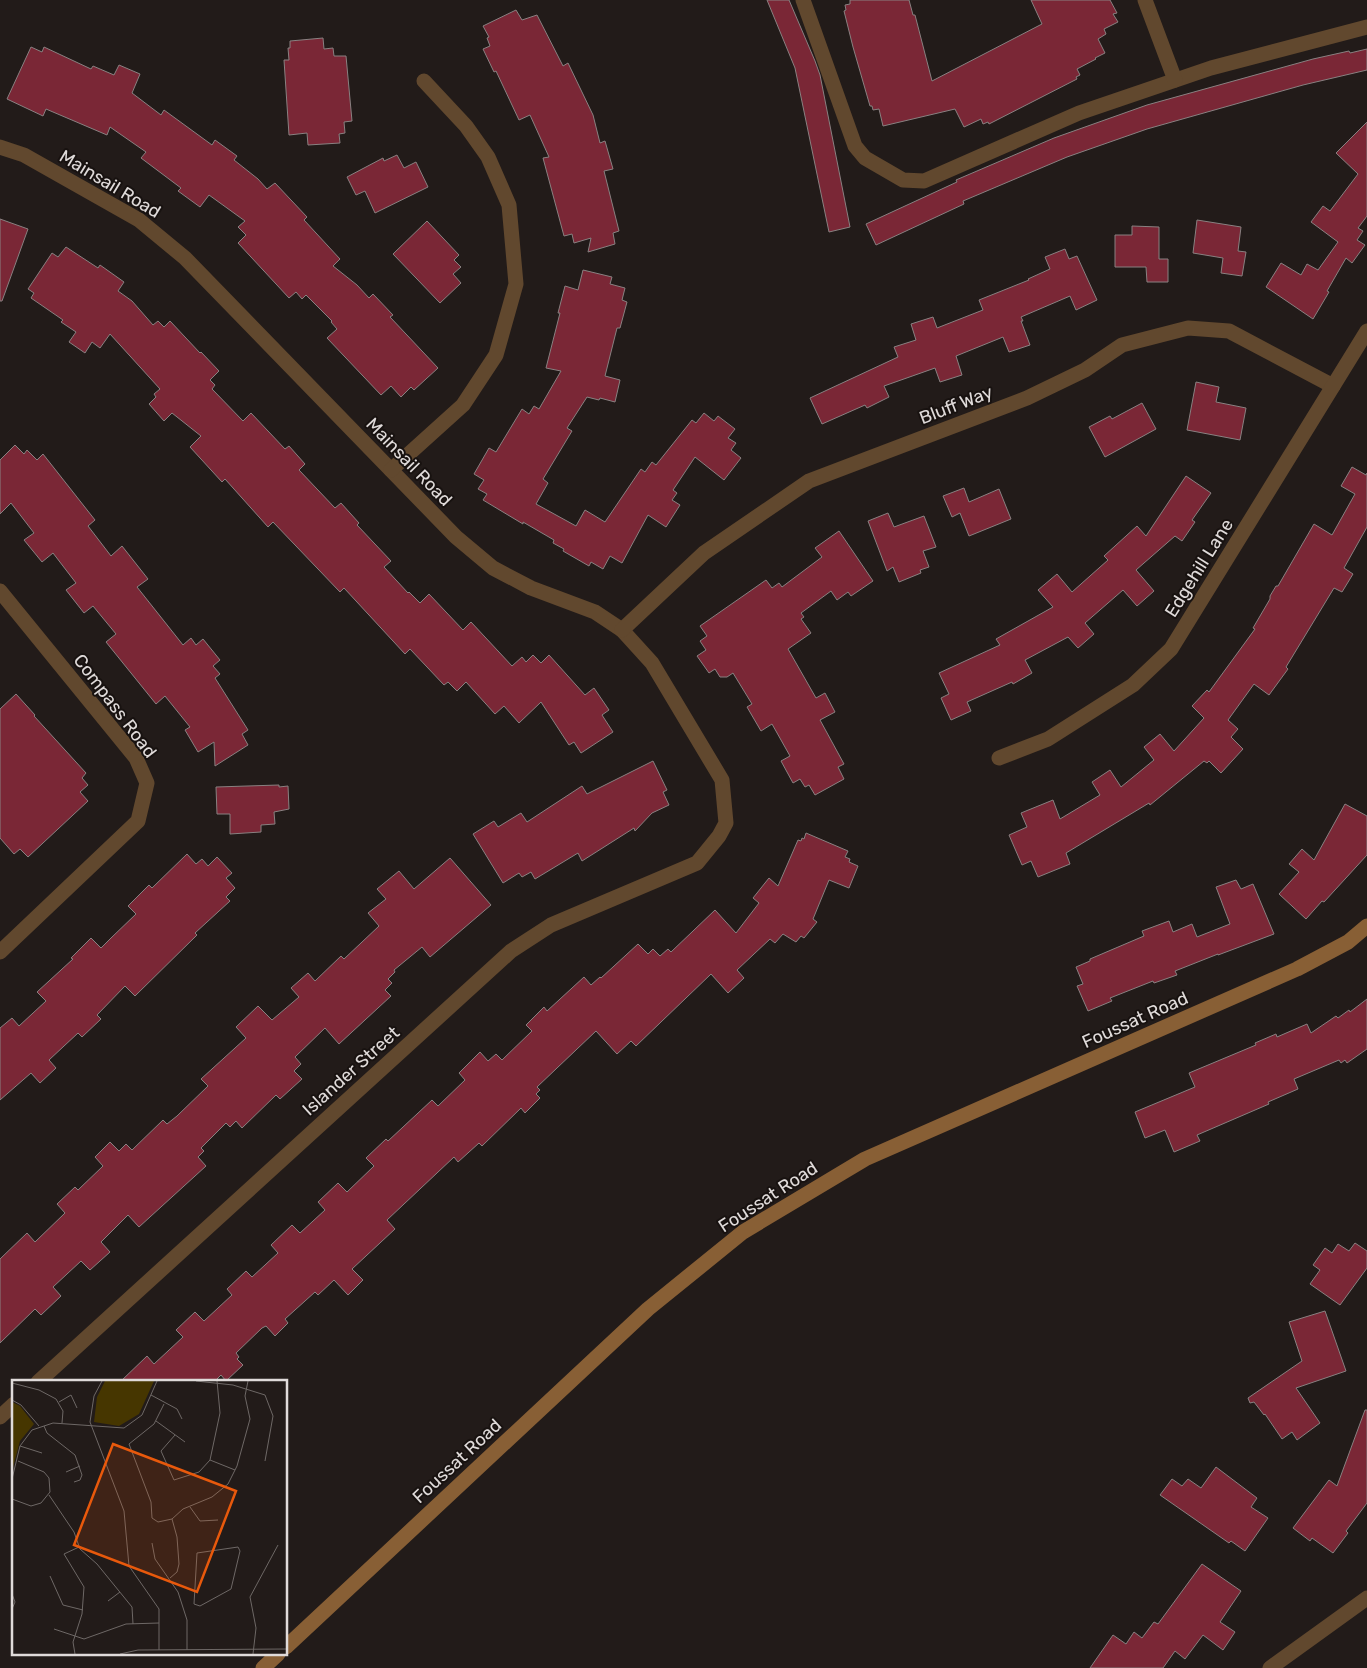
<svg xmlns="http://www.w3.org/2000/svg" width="1367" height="1668" viewBox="0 0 1367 1668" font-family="Rubik,sans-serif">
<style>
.building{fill:#7a2736;stroke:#898181}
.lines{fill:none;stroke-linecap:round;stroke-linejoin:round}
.street{stroke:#61482e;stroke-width:15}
.secondary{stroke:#885f35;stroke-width:15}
.labels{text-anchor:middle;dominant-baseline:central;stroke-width:4;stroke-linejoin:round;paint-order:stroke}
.street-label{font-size:18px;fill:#e0dbda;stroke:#181210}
.inset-road{fill:none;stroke:#6e6866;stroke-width:1}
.view{fill:#e8590c;fill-opacity:0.15;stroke:#e8590c;stroke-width:2.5}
.inset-edge{fill:none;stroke:#e0dbda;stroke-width:2.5}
</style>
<rect width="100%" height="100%" fill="#221b19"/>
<g class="building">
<polygon points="767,0 789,0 815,61 820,75 850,227 829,232 795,68"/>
<polygon points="850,0 909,0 913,15 915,15 932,81 1042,24 1031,0 1110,0 1117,13 1113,14 1118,22 1104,29 1106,34 1098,39 1105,53 1095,58 1096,59 1077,69 1080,75 1076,77 1077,79 989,124 988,122 983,124 981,119 964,127 955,109 883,126 879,109 873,110 872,106 870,106 853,47 844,11 846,10 845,5 850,4"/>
<polygon points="516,10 522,20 537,15 563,66 568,63 593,115 600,143 605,141 613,169 604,171 619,231 613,233 615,244 588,252 591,238 574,243 572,234 564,236 543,158 549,157 530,115 519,120 496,71 494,72 483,49 490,46 487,38 489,37 483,26"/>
<polygon points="323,38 324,49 333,48 334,56 346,56 352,121 344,122 345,133 339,134 340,143 308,145 307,133 289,135 284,60 289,60 288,48 290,48 290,41"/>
<polygon points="31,47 42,52 44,47 91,69 93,66 114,75 119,65 140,74 132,93 161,115 164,110 212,145 215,140 237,156 234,160 258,179 267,189 275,183 307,217 304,220 340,259 333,266 357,285 369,298 373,294 393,315 390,317 438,368 414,390 411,387 401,397 391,386 381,395 327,338 337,329 331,322 332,321 306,295 302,299 296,292 289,298 238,243 246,235 238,227 245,221 209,195 200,207 178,191 181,188 141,158 146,152 110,127 107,135 46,109 43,116 7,99"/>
<polygon points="1367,49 1367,70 1303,85 1147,129 1067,157 963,201 964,204 876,245 866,224 957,182 956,180 1054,138 1147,105 1313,59 1349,51 1350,53"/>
<polygon points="1367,122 1367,216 1358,228 1363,231 1357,240 1365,245 1352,263 1346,258 1327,291 1329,292 1313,319 1266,287 1281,263 1301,275 1307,264 1318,270 1338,242 1311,222 1323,206 1330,211 1358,174 1336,153"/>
<polygon points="397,155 404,168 416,162 428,187 375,213 365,191 356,195 347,177 383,158 384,161"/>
<polygon points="0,219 28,229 2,301 0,301"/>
<polygon points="1197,220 1241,227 1238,251 1246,252 1242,276 1221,273 1223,258 1193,253"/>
<polygon points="427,221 459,255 454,260 461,267 453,274 461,283 440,303 393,254"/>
<polygon points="1132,226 1159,227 1159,259 1168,259 1168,282 1147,282 1146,267 1115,267 1115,235 1132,235"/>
<polygon points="66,247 98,268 100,265 124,282 118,291 132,301 153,325 158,321 164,327 170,321 200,353 201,352 219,371 210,380 215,385 212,389 243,421 251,413 285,449 289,446 305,464 299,470 335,508 341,503 359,523 357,525 391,561 384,567 408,593 409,592 420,603 429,594 463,630 471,622 512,666 522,657 526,662 533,655 541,663 549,655 585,695 594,688 609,710 602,715 613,732 581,753 574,742 569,745 541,702 519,723 504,706 495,714 466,682 457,691 448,682 444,685 410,649 405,654 344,588 340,592 273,522 268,527 225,479 222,482 190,447 201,436 172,413 164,421 149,404 156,397 154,394 160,389 110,334 100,348 92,342 85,353 69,342 76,332 61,322 63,320 31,298 34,293 28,289 52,253 58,257"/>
<polygon points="1065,249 1069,259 1077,256 1097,300 1076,310 1070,296 1021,317 1023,321 1021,321 1030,345 1009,352 1003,337 956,356 962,375 940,382 935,368 884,386 889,397 867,408 865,405 822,424 810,398 898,357 894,347 916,340 911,324 933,317 937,328 983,310 979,300 1029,280 1028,279 1050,269 1045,257"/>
<polygon points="583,270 612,277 610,284 625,288 622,300 627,302 620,328 617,328 605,376 620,380 615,402 600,398 599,400 587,397 567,428 572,431 543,479 548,483 536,504 576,526 585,510 605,522 641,469 645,472 652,462 656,465 692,420 696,423 704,413 714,421 718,416 735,429 728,438 736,443 731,450 741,458 724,480 695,457 673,490 677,493 672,500 680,505 666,527 648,515 622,563 610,556 603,569 591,562 589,566 563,551 564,549 553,543 554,540 523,522 523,524 483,500 487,494 478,489 484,480 474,474 489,448 496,452 522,409 529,414 534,406 539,409 561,371 546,368 560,313 558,313 565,286 578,290"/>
<polygon points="1196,382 1219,387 1216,402 1246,408 1240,440 1187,430"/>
<polygon points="1142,403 1156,429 1105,457 1089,427 1110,416 1112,419"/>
<polygon points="15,445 24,454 27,450 37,460 43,454 95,520 88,526 111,556 122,546 148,579 137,587 183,645 191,638 196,645 203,639 220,660 213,666 220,674 215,678 248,730 242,734 248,745 215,766 214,742 198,752 185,730 190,727 165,696 156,704 106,642 116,634 93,606 84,613 66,590 76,583 53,553 42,562 24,540 34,533 11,503 0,514 0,460"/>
<polygon points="1352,467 1366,475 1367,473 1367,527 1344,568 1353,574 1342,592 1334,588 1286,667 1288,669 1269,695 1254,684 1228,720 1238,729 1231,737 1243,749 1221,773 1209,761 1207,763 1204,761 1150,805 1149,803 1066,853 1070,864 1038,877 1031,861 1022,865 1009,835 1027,827 1021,813 1053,800 1060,819 1100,795 1092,782 1110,770 1121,787 1154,760 1144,747 1160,734 1174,751 1204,718 1192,706 1207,690 1209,692 1255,629 1253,628 1270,599 1270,596 1276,586 1278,586 1314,524 1332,535 1355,494 1341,486"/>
<polygon points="1186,476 1211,493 1192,520 1195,522 1182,541 1175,536 1136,570 1154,591 1137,606 1123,590 1085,623 1094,634 1078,648 1068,637 1025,660 1032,673 1013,684 1012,682 967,702 971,711 951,720 941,698 949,694 939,673 1000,645 996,639 1053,607 1038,590 1057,574 1072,592 1108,560 1104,556 1137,526 1146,536"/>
<polygon points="964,488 969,502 999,489 1011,519 969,536 960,513 952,517 943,496"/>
<polygon points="888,513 894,527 924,516 936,547 923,551 929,567 920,570 921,573 899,582 893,567 887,571 868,521"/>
<polygon points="839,531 873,581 851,596 848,592 837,600 831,591 801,613 804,617 801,619 811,633 788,649 816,698 825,693 835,712 820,720 844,764 838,767 844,779 815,795 809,785 805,787 800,779 793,783 781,761 790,756 772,724 761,731 747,707 752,704 733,673 727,677 720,677 715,669 709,673 697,656 706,650 700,641 707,636 700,626 766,580 772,588 779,583 782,587 822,557 815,548"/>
<polygon points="16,694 35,715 34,716 86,773 82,778 88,785 80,792 88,801 28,857 20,849 14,854 0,838 0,709"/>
<polygon points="653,761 667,790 663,792 669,805 652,813 635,831 634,828 582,861 578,853 535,879 531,872 522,877 519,873 503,883 473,834 494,821 498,827 521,813 527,822 582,786 587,794"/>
<polygon points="279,785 279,787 288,786 289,809 274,812 275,824 261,825 261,832 230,834 230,814 217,814 216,787"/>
<polygon points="1345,804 1367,816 1367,855 1324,902 1322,901 1306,919 1279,894 1299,872 1289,864 1302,849 1314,860"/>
<polygon points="806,833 848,851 845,857 850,859 849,862 858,866 849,888 829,880 813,919 817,922 804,938 801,936 796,942 783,934 775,943 770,939 737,970 744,978 728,993 711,974 636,1046 631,1041 617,1054 596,1031 537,1087 540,1090 536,1094 540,1098 525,1113 521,1108 482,1146 479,1143 458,1162 454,1157 387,1220 395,1229 352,1269 363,1280 348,1295 334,1280 318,1295 315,1292 285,1319 288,1323 275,1336 266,1326 262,1328 236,1353 239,1357 237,1359 243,1365 226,1381 221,1375 214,1382 120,1382 147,1356 154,1364 183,1337 176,1330 195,1312 204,1321 232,1295 227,1289 246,1271 252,1277 278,1253 271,1245 292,1225 300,1233 325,1210 318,1202 338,1183 347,1192 374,1166 366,1158 386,1139 388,1141 432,1100 438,1106 465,1080 459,1073 480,1052 488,1061 496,1054 502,1060 532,1031 526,1025 544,1007 547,1011 584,977 591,985 600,977 601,978 638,944 648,954 653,949 660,956 668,949 671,952 715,910 736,933 759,903 753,898 769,878 778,886 798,840 801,841 802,838 804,839"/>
<polygon points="187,854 196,864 202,859 208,866 217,857 232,873 226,878 235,888 226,897 230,901 195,933 197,935 135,996 125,986 97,1015 101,1019 82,1037 78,1033 49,1060 56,1068 40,1083 31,1073 0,1100 0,1028 12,1018 19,1026 46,1001 37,992 73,959 71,958 91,938 101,948 111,938 136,914 128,906 149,885 152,888"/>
<polygon points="450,858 491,905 430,957 422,947 394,970 395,972 388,979 392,983 385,990 391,996 339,1044 325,1028 295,1057 301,1064 294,1071 302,1079 280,1099 276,1095 242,1128 236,1121 230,1127 226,1123 201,1148 204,1151 198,1157 206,1166 139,1227 128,1215 101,1242 110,1252 90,1270 81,1261 53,1287 61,1296 41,1315 35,1309 0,1343 0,1259 27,1233 35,1242 65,1213 57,1204 75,1187 78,1190 103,1166 95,1157 110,1142 119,1151 126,1144 132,1150 163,1120 167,1124 177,1116 208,1086 201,1079 246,1038 236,1027 258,1006 272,1020 299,997 291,988 308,973 315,981 341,956 344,959 379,926 368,913 386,899 377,889 399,871 414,889"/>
<polygon points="1236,880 1241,889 1253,884 1274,934 1218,955 1218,954 1175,971 1177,975 1154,983 1153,981 1110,998 1112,1001 1088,1011 1077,986 1083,984 1076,967 1090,961 1090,959 1144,936 1142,931 1169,921 1173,932 1192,924 1197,937 1230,924 1216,887"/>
<polygon points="1367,999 1367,1049 1347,1063 1345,1060 1341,1063 1339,1060 1294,1079 1298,1089 1268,1102 1269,1104 1197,1135 1200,1141 1174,1152 1165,1130 1145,1138 1135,1112 1195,1087 1189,1073 1256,1045 1255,1043 1276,1034 1277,1037 1307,1024 1311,1033 1336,1016 1338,1018 1349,1010 1350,1012"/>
<polygon points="1355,1243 1367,1251 1367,1268 1340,1305 1310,1284 1320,1270 1313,1265 1325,1248 1332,1253 1338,1244 1349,1251"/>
<polygon points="1325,1311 1346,1371 1296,1388 1320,1423 1297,1440 1292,1432 1282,1439 1265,1414 1264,1415 1254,1402 1250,1403 1248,1398 1302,1361 1289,1322"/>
<polygon points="1365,1410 1367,1410 1367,1503 1346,1531 1348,1533 1333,1553 1312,1538 1310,1541 1293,1528 1329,1480 1337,1486"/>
<polygon points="1216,1467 1257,1498 1251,1507 1268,1518 1245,1551 1231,1541 1229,1543 1160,1495 1172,1479 1182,1486 1188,1479 1201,1488"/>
<polygon points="1202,1564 1241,1591 1220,1622 1235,1632 1223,1650 1203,1635 1185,1659 1175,1651 1163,1668 1090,1668 1113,1635 1126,1644 1134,1632 1142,1638 1154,1622 1158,1624"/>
</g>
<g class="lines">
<g class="street">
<polyline points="803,0 855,146 865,158 903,180 924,181 1079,113 1211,68 1367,27"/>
<polyline points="1145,0 1175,80"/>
<polyline points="0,147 24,155 139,220 185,258 456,537 493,568 531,588 595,612 622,630 652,663 722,780 726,823 719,836 697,863 551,925 511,951 38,1382"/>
<polyline points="391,470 463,405 496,355 516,284 509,205 488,157 466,126 424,81"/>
<polyline points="0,591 136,758 147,783 138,821 0,952"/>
<polyline points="622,630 704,553 809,481 1027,398 1085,370 1122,345 1188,328 1229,331 1333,386"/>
<polyline points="999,758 1048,739 1133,685 1171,649 1367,331"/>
<polyline points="0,1417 14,1404"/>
<polyline points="1270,1668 1367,1598"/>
</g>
<g class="secondary">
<polyline points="286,1647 648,1309 743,1232 865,1159 1297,969 1348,942 1367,926"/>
<polyline points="263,1668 278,1654"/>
</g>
</g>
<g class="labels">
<g class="street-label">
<text transform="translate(110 184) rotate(31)">Mainsail Road</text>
<text transform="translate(956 405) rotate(-21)">Bluff Way</text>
<text transform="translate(409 462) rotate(46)">Mainsail Road</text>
<text transform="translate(1199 568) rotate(-58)">Edgehill Lane</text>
<text transform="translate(115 706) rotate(53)">Compass Road</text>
<text transform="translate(1135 1020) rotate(-24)">Foussat Road</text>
<text transform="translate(351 1071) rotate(-42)">Islander Street</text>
<text transform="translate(768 1197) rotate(-33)">Foussat Road</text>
<text transform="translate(457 1461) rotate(-43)">Foussat Road</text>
</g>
</g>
<g transform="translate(12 1380)">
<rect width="275" height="275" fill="#221b19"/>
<path d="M93,1H142L127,34L107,46L82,42L85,17Z" fill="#463600"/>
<path d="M0,22L8,26L22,44L8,61L0,91Z" fill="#463600"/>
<path class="inset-road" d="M90,1L82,16L78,42L112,131L117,186L147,229V270M184,1L221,5L253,15L261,36L253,81M0,3L27,10L44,19L51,31L50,43M139,15L165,29L170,39M0,20L9,25L27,46M47,22L59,15L65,28M152,24L142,44L117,64L139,122L140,138L146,142L160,139L171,129L200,117L216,104L225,86L238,39L233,16L236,1M144,41L173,62M32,46L35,53L63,75L70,95L68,100L62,102M163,55L149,71L162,100L187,92L198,80L208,33L205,1M8,66L30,73M198,80L223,90M54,92L68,86M0,99L8,66L20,50L41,43L112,48L130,35L145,1M37,115L62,152L68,169L85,184L120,227L121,244M0,119L19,126L29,123L38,112L37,98L32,92L6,81M178,127L188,141L206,140M140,163L143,179L166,212L175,240V270M226,167L228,171L219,209L188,226L182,224L185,173ZM38,196L51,225L71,230M158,198L165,192L167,184L165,157L160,139M0,214L3,222L0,229M96,221L108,212M42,249L72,259L114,244L147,243M63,274L61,262L70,234L72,207L52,174L67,167M108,274L126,270L275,269M241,274L244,248L238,217L266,165"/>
<path class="view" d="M101,64L224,111L185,212L62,165Z"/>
<rect width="275" height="275" class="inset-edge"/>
</g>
</svg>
